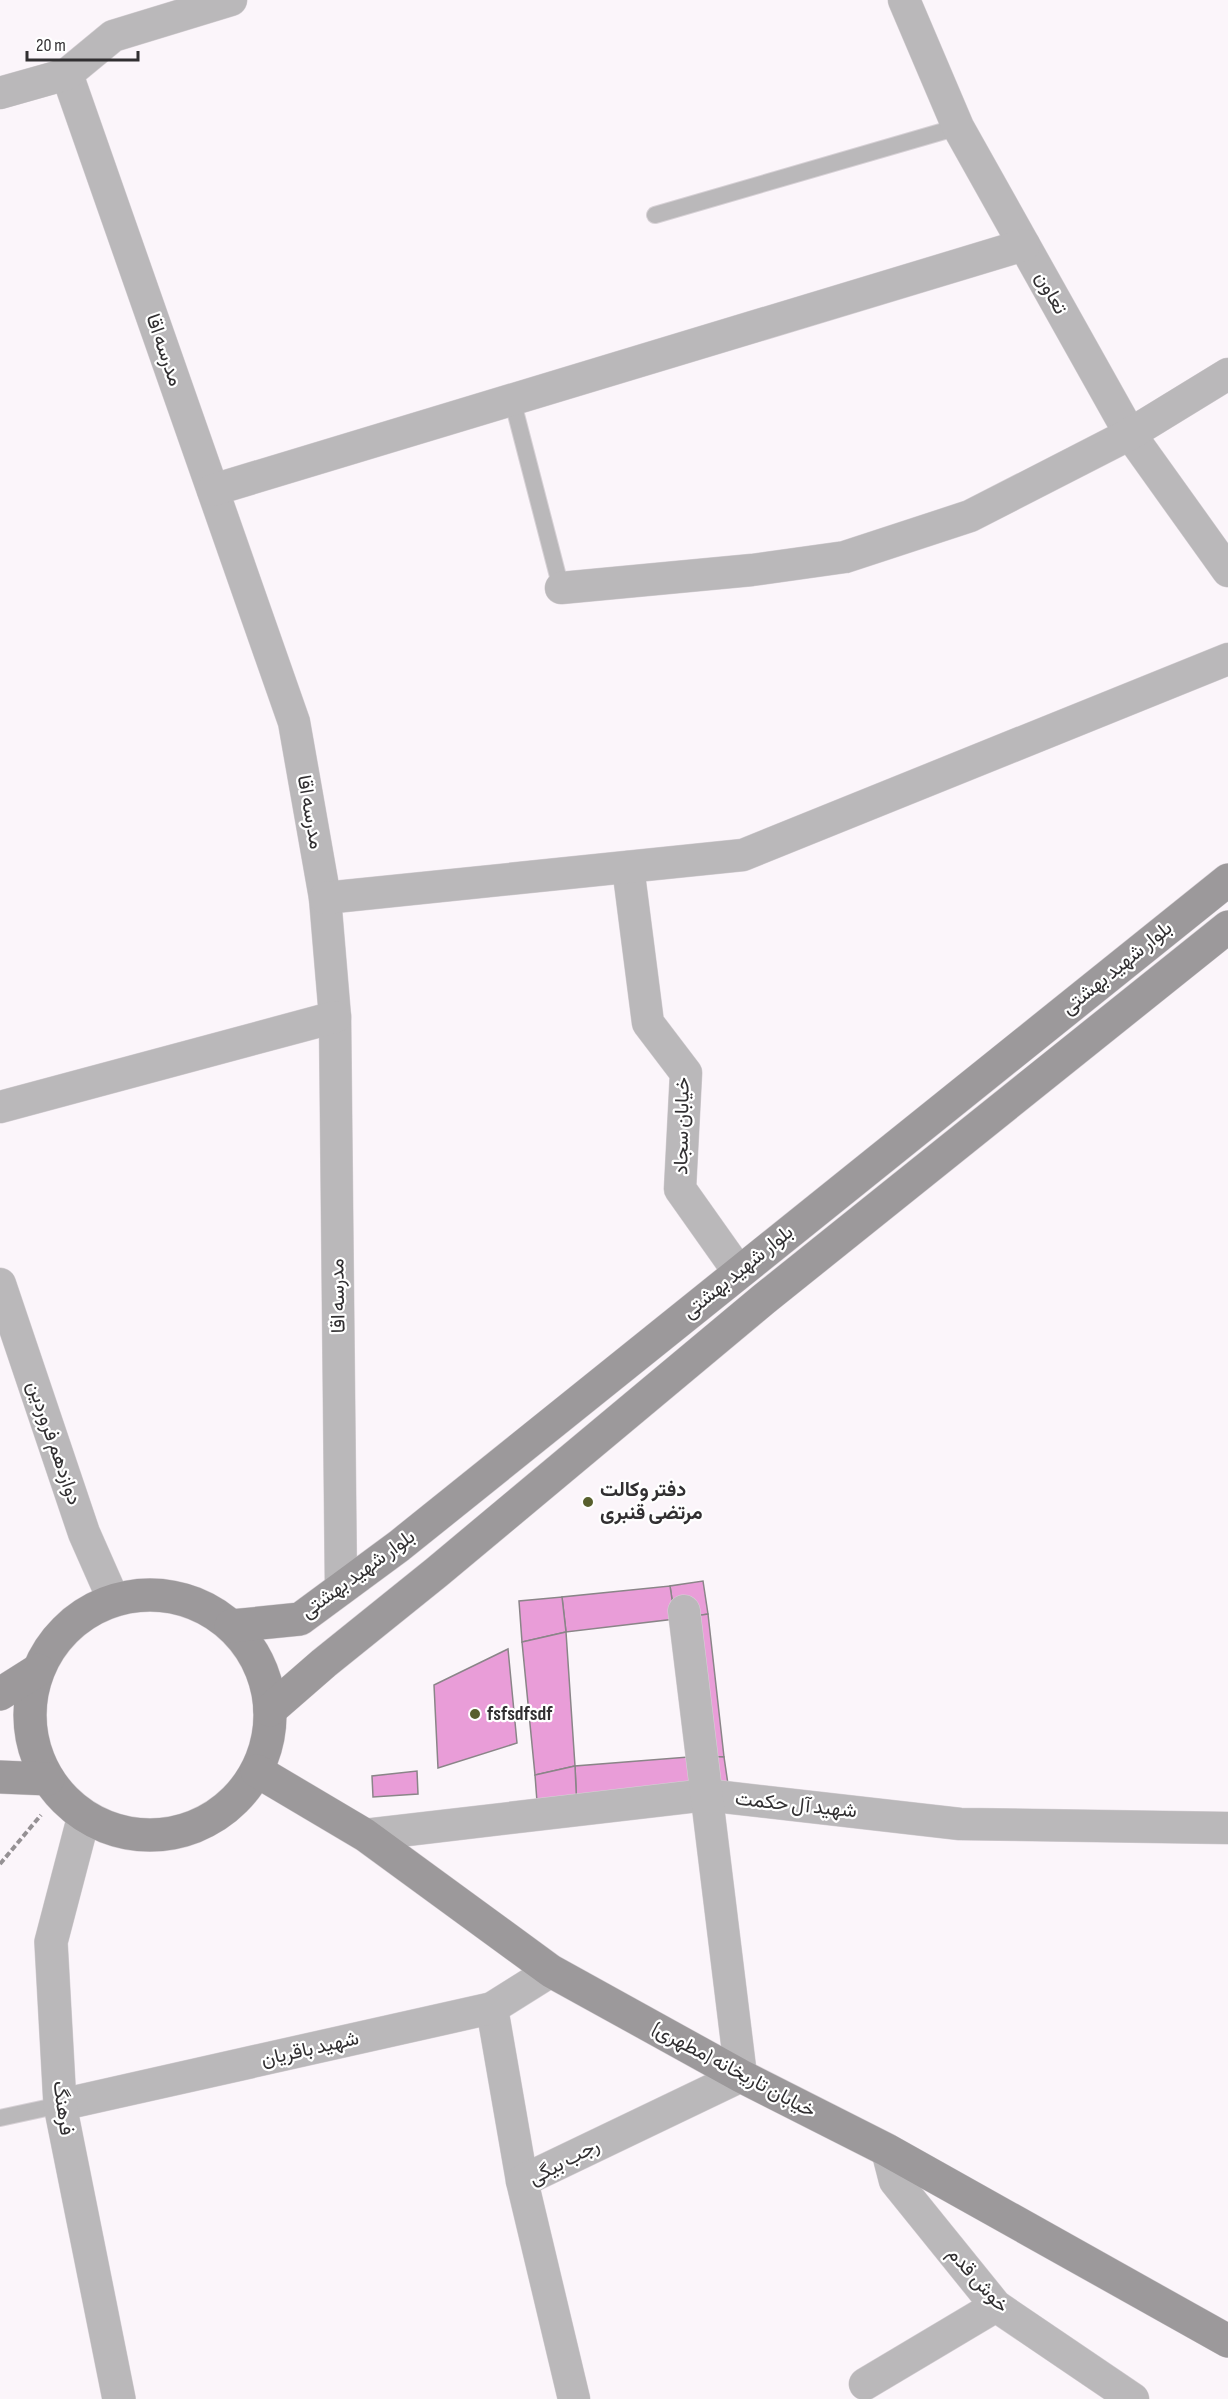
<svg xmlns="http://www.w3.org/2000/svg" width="1228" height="2399" viewBox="0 0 1228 2399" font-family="'Sofia Sans Condensed',Vazirmatn,sans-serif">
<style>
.building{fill:#e99dd8;stroke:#8a8588;stroke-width:1.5}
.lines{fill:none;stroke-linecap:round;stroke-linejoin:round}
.service-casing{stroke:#d7d1d6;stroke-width:18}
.minor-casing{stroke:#d7d1d6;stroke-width:33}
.tertiary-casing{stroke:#d7d1d6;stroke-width:34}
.secondary-casing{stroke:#d7d1d6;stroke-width:34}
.path{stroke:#959194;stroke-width:4;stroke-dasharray:6 3;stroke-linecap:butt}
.service{stroke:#bab8ba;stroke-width:16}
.minor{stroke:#bab8ba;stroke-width:32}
.tertiary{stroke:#bab8ba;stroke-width:33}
.secondary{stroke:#9c999b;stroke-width:33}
.poi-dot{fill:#585f2d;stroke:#fff;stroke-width:2}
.labels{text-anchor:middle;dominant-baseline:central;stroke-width:4.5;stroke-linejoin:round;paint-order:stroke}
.street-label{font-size:20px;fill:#312f31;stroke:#fff}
.poi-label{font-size:20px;font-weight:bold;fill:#312f31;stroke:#fff;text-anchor:start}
</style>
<rect width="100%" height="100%" fill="#fbf5fa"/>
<g class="building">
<polygon points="703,1581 708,1614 675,1619 670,1586"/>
<polygon points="670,1586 675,1619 566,1632 562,1597"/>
<polygon points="562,1597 566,1632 522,1642 519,1601"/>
<polygon points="708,1614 724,1757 701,1756 675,1619"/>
<polygon points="566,1632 575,1766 535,1775 522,1642"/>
<polygon points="508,1649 517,1743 438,1768 434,1685"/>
<polygon points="701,1756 706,1795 577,1810 575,1766"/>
<polygon points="701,1756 724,1757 729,1791"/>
<polygon points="575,1766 577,1810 538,1815 535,1775"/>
<polygon points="417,1771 418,1794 373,1797 372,1776"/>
</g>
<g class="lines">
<defs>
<g id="service">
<polyline points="655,215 958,127"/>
<polyline points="512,399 561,588"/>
<polyline points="0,2118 60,2105"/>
</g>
<g id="minor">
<polyline points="904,0 958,127 1130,434 1228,571"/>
<polyline points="67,74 294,722 325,898 335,1017 341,1589"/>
<polyline points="0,93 67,74 113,36 231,0"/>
<polyline points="213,490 1024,245"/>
<polyline points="561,588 752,570 845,557 970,516 1130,434 1228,374"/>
<polyline points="628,867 648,1023 686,1073 680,1189 738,1271"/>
<polyline points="325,898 743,855 1228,659"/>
<polyline points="0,1107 335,1017"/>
<polyline points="0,1284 84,1533 114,1601"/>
<polyline points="365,1835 706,1795 960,1824 1228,1828"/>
<polyline points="492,2008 522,2181"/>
<polyline points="60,2105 492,2008 551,1971"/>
<polyline points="887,2150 895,2181 996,2306 1133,2399"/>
<polyline points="865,2384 996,2306"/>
<polyline points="574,2399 522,2181 741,2076 684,1611"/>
</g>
<polyline id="tertiary" points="84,1816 51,1942 60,2105 119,2399"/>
<g id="secondary">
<circle cx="150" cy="1715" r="120"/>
<polyline points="231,1626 300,1619 399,1546 1228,880"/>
<polyline points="0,1694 38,1670"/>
<polyline points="270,1710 324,1663 437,1572 764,1299 1228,927"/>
<polyline points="257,1771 365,1835 551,1971 741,2076 887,2150 1228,2341"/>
<polyline points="0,1777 48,1779"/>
</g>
</defs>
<use href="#service" class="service-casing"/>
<use href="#minor" class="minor-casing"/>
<use href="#tertiary" class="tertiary-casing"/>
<use href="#secondary" class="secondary-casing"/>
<polyline class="path" points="0,1864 41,1815"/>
<use href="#service" class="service"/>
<use href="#minor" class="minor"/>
<use href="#tertiary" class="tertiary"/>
<use href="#secondary" class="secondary"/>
</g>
<g class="poi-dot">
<circle cx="588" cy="1502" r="6"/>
<circle cx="475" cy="1714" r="6"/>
</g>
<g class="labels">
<g class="street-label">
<text transform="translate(1051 293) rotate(61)">تعاون</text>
<text transform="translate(164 350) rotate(71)">مدرسه اقا</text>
<text transform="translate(310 812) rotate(80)">مدرسه اقا</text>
<text transform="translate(1117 968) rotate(-39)">بلوار شهید بهشتی</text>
<text transform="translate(682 1126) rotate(-89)">خیابان سجاد</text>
<text transform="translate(738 1272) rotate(-39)">بلوار شهید بهشتی</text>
<text transform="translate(338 1296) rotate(-91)">مدرسه اقا</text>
<text transform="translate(54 1443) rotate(71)">دوازدهم فروردین</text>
<text transform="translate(358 1574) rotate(-36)">بلوار شهید بهشتی</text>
<text transform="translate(796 1805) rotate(6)">شهید آل حکمت</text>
<text transform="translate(310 2049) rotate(-13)">شهید باقریان</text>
<text transform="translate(734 2070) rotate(28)">خیابان تاریخانه (مطهری)</text>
<text transform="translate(63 2108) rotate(82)">فرهنگ</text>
<text transform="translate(564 2162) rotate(-28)">رجب بیگی</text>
<text transform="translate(978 2280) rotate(48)">خوش قدم</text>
</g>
<g class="poi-label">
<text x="600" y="1490">دفتر وکالت<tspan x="600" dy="23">مرتضی قنبری</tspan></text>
<text x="487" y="1714">fsfsdfsdf</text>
</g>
</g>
<path d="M27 51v9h111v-9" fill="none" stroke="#312f31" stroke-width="3"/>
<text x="36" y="51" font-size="18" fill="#312f31" stroke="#ffffff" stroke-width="4.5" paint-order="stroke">20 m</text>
</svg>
